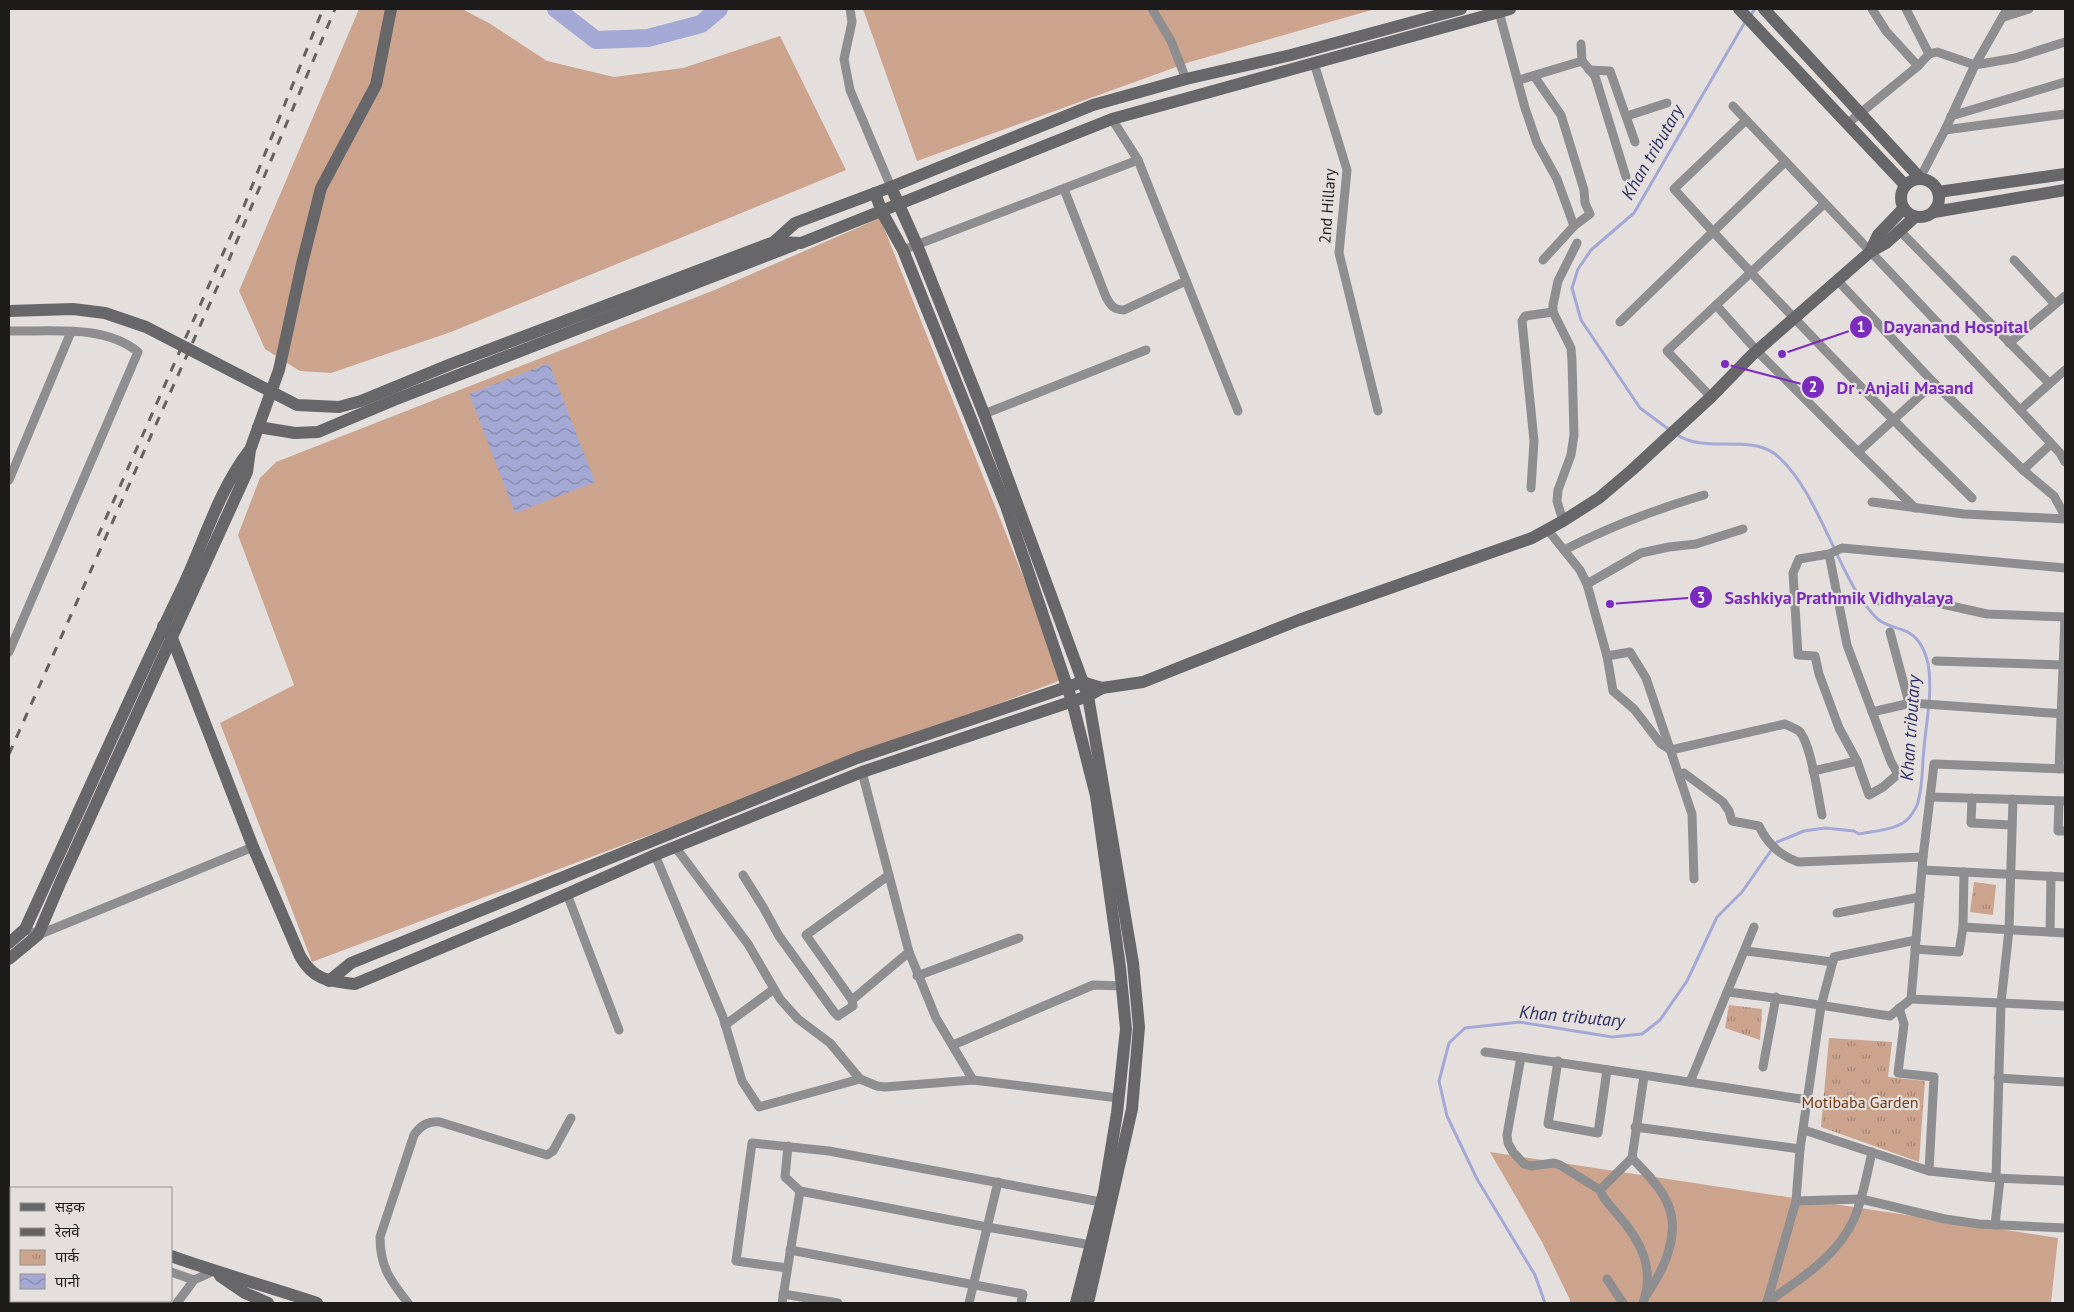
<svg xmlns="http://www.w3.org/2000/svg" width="2074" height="1312" viewBox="0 0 2074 1312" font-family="'PT Sans','Noto Sans Devanagari',sans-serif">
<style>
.green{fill:#cca48e}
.park{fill:url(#park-tufts)}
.water{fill:url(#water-waves)}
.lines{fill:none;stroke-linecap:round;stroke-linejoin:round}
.stream{stroke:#a4a8d4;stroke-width:3}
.river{stroke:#a4a8d4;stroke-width:18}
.street{stroke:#8e8e90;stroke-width:9}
.secondary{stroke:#67676a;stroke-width:12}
.rail{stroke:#656160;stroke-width:3;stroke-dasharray:9 9;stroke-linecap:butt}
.labels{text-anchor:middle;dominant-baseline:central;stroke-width:4.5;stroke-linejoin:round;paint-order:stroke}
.street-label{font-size:16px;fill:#1d1b1a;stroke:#e4dfdd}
.park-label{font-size:16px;fill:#743c15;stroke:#e4dfdd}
.water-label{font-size:18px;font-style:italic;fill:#2b2a60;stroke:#e4dfdd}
.leader{fill:none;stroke:#7b2cbf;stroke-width:2}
.callout-dot{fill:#7b2cbf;stroke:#e4dfdd;stroke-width:2}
.mark-label{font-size:15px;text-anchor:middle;font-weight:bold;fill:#fff}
.callout-label{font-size:18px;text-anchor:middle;font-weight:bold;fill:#7b2cbf;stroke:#e4dfdd;stroke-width:4.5;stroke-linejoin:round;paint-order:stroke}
</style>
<defs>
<pattern id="park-tufts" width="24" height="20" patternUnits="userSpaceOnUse" patternTransform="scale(1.25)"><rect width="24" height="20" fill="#cca48e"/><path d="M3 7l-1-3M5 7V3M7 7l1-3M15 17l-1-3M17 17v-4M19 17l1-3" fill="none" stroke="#a58573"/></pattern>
<pattern id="water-waves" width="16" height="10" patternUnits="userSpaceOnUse" patternTransform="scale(1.25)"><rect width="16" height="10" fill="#a4a8d4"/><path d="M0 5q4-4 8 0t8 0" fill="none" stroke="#8588ab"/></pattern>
</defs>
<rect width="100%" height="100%" fill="#e4dfdd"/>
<g class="green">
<polygon points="359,9 462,9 489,23 547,61 614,77 683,68 780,36 846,170 451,332 331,373 300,371 265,349 239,291"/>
<polygon points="863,9 1375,9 1190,62 917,161"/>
<polygon points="880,218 1064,679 312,962 220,723 294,685 238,535 260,478 276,462 717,289"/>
<polygon points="1490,1152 2058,1238 2051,1303 1569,1303 1570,1300 1542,1242"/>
</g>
<g class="park">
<polygon points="1974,882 1996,885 1993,915 1970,912"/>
<polygon points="1729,1005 1762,1009 1760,1040 1725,1028"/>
<polygon points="1829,1038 1892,1042 1888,1077 1925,1081 1919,1162 1821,1127"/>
</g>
<polygon class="water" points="549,363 595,482 515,513 469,394"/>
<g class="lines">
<g class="stream">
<polyline points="1749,17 1755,9"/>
<polyline points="1671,431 1640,408 1581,320 1572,288 1578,269 1591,250 1634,213 1745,22"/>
<path d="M1545,1303L1535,1275L1477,1179L1447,1116L1439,1081L1449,1043L1465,1028L1520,1022L1612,1037L1642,1034L1660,1020L1687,981L1717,917L1742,892L1777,842L1804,831L1825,828L1854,831L1859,834C1874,831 1898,830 1909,818C1912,814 1917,807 1918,802C1923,785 1922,766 1924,749C1926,723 1932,696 1929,670C1928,661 1925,652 1921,645C1910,626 1894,631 1879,620C1870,613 1862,600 1856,591C1831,550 1812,484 1775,454C1749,434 1703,454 1676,434"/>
</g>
<polyline class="river" points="556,9 596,40 648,38 701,24 719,9"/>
<g class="street">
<polyline points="850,9 852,22 844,59 850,90 891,187"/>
<polyline points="1152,9 1171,41 1186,79"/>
<polyline points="1872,9 1886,31 1918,66"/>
<polyline points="1906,9 1929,54"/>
<polyline points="1499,12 1525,108 1537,143 1557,179 1574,226"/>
<polyline points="2004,17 2029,9"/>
<polyline points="1581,44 1582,61 1595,76 1626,177"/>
<polyline points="1314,63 1347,170 1339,253 1378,411"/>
<polyline points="1589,70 1610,71 1635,142"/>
<polyline points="1534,76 1561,115 1584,190 1585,203 1590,214 1574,226 1543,260"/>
<polyline points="1519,80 1582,61"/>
<polyline points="1733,106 2020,410 2060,453 2065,462"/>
<polyline points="1627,116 1667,103"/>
<polyline points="1951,116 2065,82"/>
<polyline points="1112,119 1138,160 1238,411"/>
<path d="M1746,120L1674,189C1770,295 1870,398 1972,498"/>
<polyline points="1847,124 1918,66 1929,54 1937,52 1975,65 2015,58 2065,42"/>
<polyline points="1945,130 2065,114"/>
<polyline points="1920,178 1945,130 1975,65 2007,9"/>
<path d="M1064,189L1106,297C1111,306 1114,310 1124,310L1186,281"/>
<polyline points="1901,232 2049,383"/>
<polyline points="903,250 1138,160"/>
<polyline points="2014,260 2055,304"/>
<polyline points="1838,281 1934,383 2023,470 2051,444"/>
<polyline points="1716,305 1757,351 1858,452 1934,383"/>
<polyline points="1620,322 1785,162"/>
<path d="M9,331C51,332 104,324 138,352L9,652"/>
<polyline points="2009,343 2065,296"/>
<polyline points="1711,397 1667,351 1824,204"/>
<polyline points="2020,410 2065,370"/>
<polyline points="984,414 1146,350"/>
<polyline points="1858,452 1915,508"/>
<polyline points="2023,470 2054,496 2065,516"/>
<polyline points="9,480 71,332"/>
<polyline points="1531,488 1534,441 1522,321 1525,316 1553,312"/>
<polyline points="1872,502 1964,514 2065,519"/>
<polyline points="1563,521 1557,501 1558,490 1571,455 1574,435 1572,361 1571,348 1553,312 1553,305 1558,281 1577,243"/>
<path d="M1547,529L1580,570L1587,584L1607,656L1613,691L1634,709L1661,744L1671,750L1785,724C1789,726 1796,729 1799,731C1811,743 1818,797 1822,815"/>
<path d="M1564,550C1611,526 1653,510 1704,495"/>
<polyline points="1829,554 1847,645 1891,762 1898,774 1883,787 1869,795 1857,761 1839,728 1819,674 1815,656 1798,655 1793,573 1799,559 1829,554 1842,548 2065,568"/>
<polyline points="1587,584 1641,553 1669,547 1696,544 1743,529"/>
<polyline points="1879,601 1933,602 1987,614 2065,617"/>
<polyline points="1890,632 1909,703"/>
<polyline points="1607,656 1630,652 1646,678 1692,814 1694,879"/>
<polyline points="1936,661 2065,665"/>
<polyline points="1872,712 1911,703 2065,714"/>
<polyline points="2059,769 2065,617"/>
<polyline points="1813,771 1857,761"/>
<polyline points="862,772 909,952 936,1018 973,1080"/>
<path d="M1680,774L1684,773L1723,802L1729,811L1732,821L1759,826C1767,843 1781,856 1798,862L1923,857"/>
<polyline points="1930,797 2065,801"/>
<polyline points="1972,798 1971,823 2012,825"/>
<polyline points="2059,801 2058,831 2065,831"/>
<polyline points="676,848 748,944 780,999 798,1019 830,1043 860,1079 877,1086 885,1087 973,1080 1118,1098"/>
<polyline points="655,855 723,1017 742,1081 759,1107 860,1079"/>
<polyline points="1922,870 2065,877"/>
<polyline points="743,875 763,907 779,936 834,1012 838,1016 853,1006 852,1000"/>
<polyline points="889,875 806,935 852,1000 909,952"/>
<polyline points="567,894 619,1030"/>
<polyline points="1837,913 1920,897"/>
<polyline points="1963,927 2065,933"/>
<polyline points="25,929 38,935 253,847"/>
<polyline points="2050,932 2051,876"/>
<polyline points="1915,949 1959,952 1963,927 1964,872"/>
<polyline points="1746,951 1833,962"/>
<polyline points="917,976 1019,938"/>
<path d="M1727,992C1782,998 1835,1008 1890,1016L1911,999L1923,857L1934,764L2065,769"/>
<polyline points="1911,999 2065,1006"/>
<polyline points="1899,1008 1904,1024 1898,1073 1934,1077 1929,1171"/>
<polyline points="725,1025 774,989"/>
<polyline points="953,1045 1093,985 1122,986"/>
<path d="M1485,1052C1593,1067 1701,1084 1808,1100"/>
<polyline points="1521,1057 1507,1135 1508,1143 1513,1152 1524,1164 1531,1166 1554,1163 1560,1165 1600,1190"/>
<polyline points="1558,1061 1548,1124 1598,1133 1607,1070"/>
<polyline points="1763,1067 1776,997"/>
<polyline points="1998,1078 2065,1082"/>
<polyline points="1690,1082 1754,927"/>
<polyline points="1635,1127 1800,1149"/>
<polyline points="1804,1130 1929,1171 1996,1178 2065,1181"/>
<polyline points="788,1146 785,1177 800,1191 987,1227 1091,1245"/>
<path d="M1632,1158C1644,1171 1658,1184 1666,1200C1682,1231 1665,1268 1647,1294"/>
<polyline points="1996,1178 2001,1003 2009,930 2013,799"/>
<polyline points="1796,1201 1861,1199 1945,1219 1979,1224 2065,1228"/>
<polyline points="9,1216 11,1217"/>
<polyline points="1995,1225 2000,1179"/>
<polyline points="790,1250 1023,1294 1021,1303"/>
<polyline points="787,1268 736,1261 752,1143 829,1151 1101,1202"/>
<polyline points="171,1272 194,1280"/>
<polyline points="1607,1279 1623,1303"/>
<polyline points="783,1294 838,1303"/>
<polyline points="1767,1302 1796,1201 1800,1149 1821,1006 1834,957 1916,940"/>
<polyline points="54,1303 55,1301"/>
<polyline points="177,1303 194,1280 214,1271"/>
<path d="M408,1303C390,1280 380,1267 380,1237L414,1135C421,1125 428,1121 440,1122L547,1155L553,1151L571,1118"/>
<polyline points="782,1303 800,1191"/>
<polyline points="969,1303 998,1182"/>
<path d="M1643,1303C1655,1268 1641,1241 1618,1215C1612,1207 1603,1200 1600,1190L1632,1158L1644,1076"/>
<path d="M1766,1303C1799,1280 1837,1257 1854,1219C1863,1198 1867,1174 1872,1152"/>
</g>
<g class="secondary">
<polyline points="1739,9 1905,185"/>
<polyline points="1764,9 1920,178"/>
<circle cx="1920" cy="198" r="19"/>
<polyline points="891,187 917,245 984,414 1088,696 1133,963 1139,1027 1132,1109 1088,1303"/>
<polyline points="1938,192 2065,174"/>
<polyline points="875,193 882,212 903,250 1006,506 1072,701 1096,796 1120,967 1126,1029 1117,1113 1104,1192 1076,1303"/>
<polyline points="1934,212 2065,190"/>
<polyline points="774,242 801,243 1112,119 1510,9"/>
<polyline points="1870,252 1878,235 1903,209"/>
<polyline points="9,311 73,309 105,313 146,327 297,405 339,407 361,401 451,364 774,242 795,223 891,187 1093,105 1186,79 1291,55 1461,9"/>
<polyline points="258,427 295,433 318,432 394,400 794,245"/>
<path d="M163,626L172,638L253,847L300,956C314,981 329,981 355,984L515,917L655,855L862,772L1088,696L1102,688"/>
<path d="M9,943L25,929C78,814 129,698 184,584C205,539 219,490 249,451"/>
<polyline points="9,959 38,935 61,881 247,472 250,450 279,370 302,264 321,188 376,85 391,9"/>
<polyline points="329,981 351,963 857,758 1082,682 1102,688 1143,682 1299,620 1532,538 1563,521 1599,498 1632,470 1711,397 1752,355 1870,252 1886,243 1915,217"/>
<polyline points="9,1195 11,1196"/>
<path d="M171,1256C219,1273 269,1287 317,1303"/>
<polyline points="220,1276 245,1293 268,1303"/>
</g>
<g class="rail">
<polyline points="98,536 244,206 323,9"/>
<polyline points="9,754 220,281 335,9"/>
</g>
</g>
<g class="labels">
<g class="street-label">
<text transform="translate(1327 206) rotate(-86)">2nd Hillary</text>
</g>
<g class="park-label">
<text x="1860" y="1102">Motibaba Garden</text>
</g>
<g class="water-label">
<text transform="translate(1652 152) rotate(-60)">Khan tributary</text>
<text transform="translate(1910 728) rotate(-86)">Khan tributary</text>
<text transform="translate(1572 1016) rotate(5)">Khan tributary</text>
</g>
</g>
<path class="leader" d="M1782 354L1861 327M1725 364L1813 387M1610 604L1701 597"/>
<g class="callout-dot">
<circle cx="1782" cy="354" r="5"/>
<circle cx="1725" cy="364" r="5"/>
<circle cx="1610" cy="604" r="5"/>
<circle cx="1861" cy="327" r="12"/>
<circle cx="1813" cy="387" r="12"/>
<circle cx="1701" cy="597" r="12"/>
</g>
<g class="mark-label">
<text x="1861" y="332">1</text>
<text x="1813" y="392">2</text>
<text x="1701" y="603">3</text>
</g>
<g class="callout-label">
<text x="1956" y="333">Dayanand Hospital</text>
<text x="1905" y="394">Dr . Anjali Masand</text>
<text x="1839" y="604">Sashkiya Prathmik Vidhyalaya</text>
</g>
<rect width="2074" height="1312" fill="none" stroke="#1d1b1a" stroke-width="20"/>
<rect x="10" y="1187" width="162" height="115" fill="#e4dfdd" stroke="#94918f"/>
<rect x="20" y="1203" width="25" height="8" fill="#67676a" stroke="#94918f"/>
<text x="55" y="1212" font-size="15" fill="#1d1b1a">सड़क</text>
<rect x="20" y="1228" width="25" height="8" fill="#656160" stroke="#94918f"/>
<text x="55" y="1237" font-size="15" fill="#1d1b1a">रेलवे</text>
<rect x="20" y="1250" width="25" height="15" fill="url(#park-tufts)" stroke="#94918f"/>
<text x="55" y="1262" font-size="15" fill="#1d1b1a">पार्क</text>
<rect x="20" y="1274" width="25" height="15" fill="url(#water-waves)" stroke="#94918f"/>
<text x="55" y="1287" font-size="15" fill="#1d1b1a">पानी</text>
</svg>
